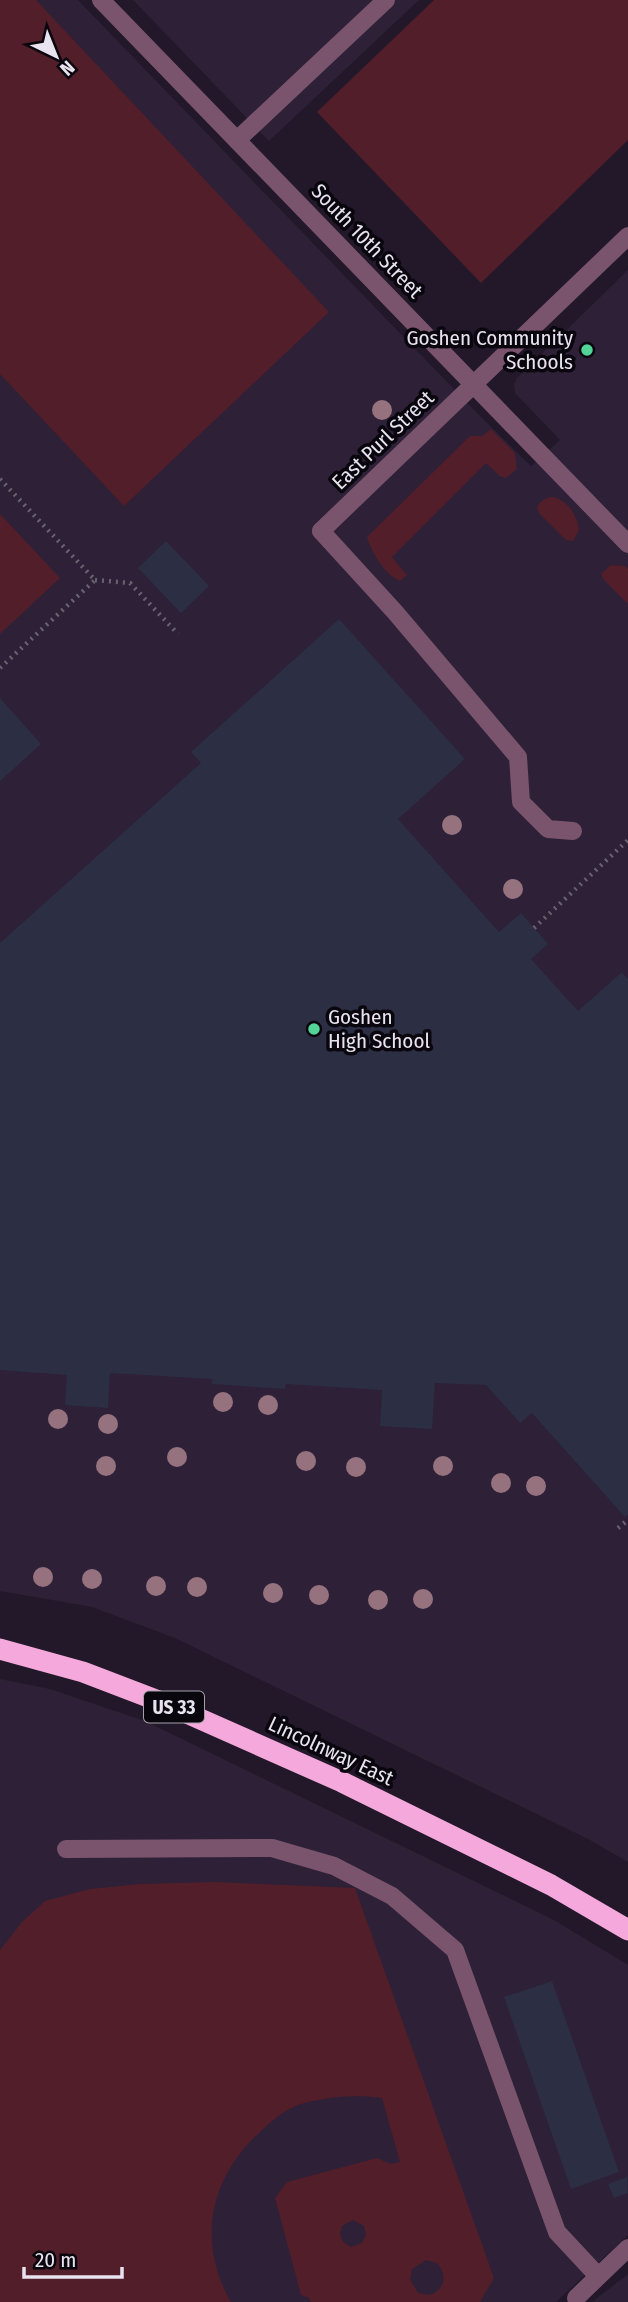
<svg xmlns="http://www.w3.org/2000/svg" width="628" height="2302" viewBox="0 0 628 2302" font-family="'Fira Sans Condensed',sans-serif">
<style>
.built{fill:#2d2037}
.green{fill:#521e29;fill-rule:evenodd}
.building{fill:#2c2e43}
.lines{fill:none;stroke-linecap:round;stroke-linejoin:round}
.path{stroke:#6a6171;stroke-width:4.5;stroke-dasharray:2 5;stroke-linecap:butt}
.lane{stroke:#7a546d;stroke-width:18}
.street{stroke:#7a546d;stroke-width:18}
.highway{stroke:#f5a8db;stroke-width:21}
.tree{fill:#96727f}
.poi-dot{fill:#52d397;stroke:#09060d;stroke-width:2.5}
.labels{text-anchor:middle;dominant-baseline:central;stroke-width:7;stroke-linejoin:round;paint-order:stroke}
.shield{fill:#09060d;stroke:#a6a0ab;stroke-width:2}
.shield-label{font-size:19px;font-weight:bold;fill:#e9e2ef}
.street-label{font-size:21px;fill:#e9e2ef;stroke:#09060d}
.poi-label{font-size:21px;fill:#e9e2ef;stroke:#09060d;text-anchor:end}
</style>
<rect width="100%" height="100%" fill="#22182a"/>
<g class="built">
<polygon points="0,0 78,0 480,416 531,466 560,440 515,393 514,384 517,378 628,270 628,1862 588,1839 175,1638 92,1607 0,1591"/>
<polygon points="133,0 419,0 269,141"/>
<polygon points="0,1679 50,1689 145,1721 554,1920 628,1965 628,2235 556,2302 0,2302"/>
<polygon points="628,2274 628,2302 592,2302"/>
</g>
<g class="green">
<polygon points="0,0 36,0 329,312 124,506 0,374"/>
<polygon points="434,0 628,0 628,140 481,283 317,112"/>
<path d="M491,429L515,453L517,469L506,478L500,476L486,463L392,557L407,575L400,581C384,574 372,553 367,537L470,436H482Z"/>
<path d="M553,497C569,501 577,516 579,530L573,541L566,540L539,513L537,507C541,500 545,498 553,497Z"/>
<polygon points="0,514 60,578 0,634"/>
<polygon points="611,565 625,566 628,569 628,604 604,580 601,574"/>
<path d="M214,1882L355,1888L494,2278L480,2302H311L309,2298L301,2295L275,2198L287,2182L377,2158L391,2164L400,2162L382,2098C357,2094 323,2097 298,2105C283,2111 270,2122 259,2133C209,2179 197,2243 231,2302H0V1950L22,1922L45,1901L90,1889L140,1884ZM353,2220L364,2226L366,2235L362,2243L351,2247L343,2242L340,2234L342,2226ZM426,2260L437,2263C448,2275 445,2289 430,2295L418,2293L410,2279L412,2269Z"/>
</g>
<g class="building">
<polygon points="166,541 209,586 181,613 138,568"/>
<polygon points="339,619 465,759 398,819 499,932 521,913 548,944 531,959 578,1011 622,972 628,979 628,1514 625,1517 532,1413 520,1423 486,1385 435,1383 432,1429 380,1426 382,1390 286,1384 285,1389 212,1384 212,1379 110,1373 108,1408 65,1405 67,1375 0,1370 0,943 201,763 191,752"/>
<polygon points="0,698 41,744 0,781"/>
<polygon points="552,1981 619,2172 571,2189 504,1997"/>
<polygon points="627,2177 628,2193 614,2198 608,2184"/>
</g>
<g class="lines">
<g class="path">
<polyline points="0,479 95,580 0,668"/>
<polyline points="95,580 130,583 178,634"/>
<polyline points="534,928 628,840"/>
<polyline points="618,1528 628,1520"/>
</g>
<g class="lane">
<polyline points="237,140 386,0"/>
<polyline points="321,531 395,612 518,757 521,802 548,829 573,831"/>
<polyline points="66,1849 272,1848 334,1866 392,1896 455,1950 557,2232 598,2276"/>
</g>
<g class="street">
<polyline points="101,0 628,544"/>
<polyline points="321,531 628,236"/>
<polyline points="576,2298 628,2248"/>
</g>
<polyline class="highway" points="0,1649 83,1672 164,1703 342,1782 551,1885 628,1930"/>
</g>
<g class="tree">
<circle cx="382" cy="410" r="10"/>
<circle cx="452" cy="825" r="10"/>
<circle cx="513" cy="889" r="10"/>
<circle cx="223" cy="1402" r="10"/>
<circle cx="268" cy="1405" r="10"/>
<circle cx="58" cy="1419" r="10"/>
<circle cx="108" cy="1424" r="10"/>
<circle cx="177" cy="1457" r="10"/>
<circle cx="306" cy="1461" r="10"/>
<circle cx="106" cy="1466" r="10"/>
<circle cx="443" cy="1466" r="10"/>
<circle cx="356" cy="1467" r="10"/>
<circle cx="501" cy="1483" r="10"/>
<circle cx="536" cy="1486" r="10"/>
<circle cx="43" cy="1577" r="10"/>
<circle cx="92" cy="1579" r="10"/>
<circle cx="156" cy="1586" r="10"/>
<circle cx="197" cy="1587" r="10"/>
<circle cx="273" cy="1593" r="10"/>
<circle cx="319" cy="1595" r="10"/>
<circle cx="423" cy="1599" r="10"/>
<circle cx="378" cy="1600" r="10"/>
</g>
<g class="poi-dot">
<circle cx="587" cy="350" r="7"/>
<circle cx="314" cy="1029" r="7"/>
</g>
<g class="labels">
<rect class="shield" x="144" y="1691.5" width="60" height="31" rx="5"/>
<g class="shield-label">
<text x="174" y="1707">US 33</text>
</g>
<g class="street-label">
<text transform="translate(367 241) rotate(46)">South 10th Street</text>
<text transform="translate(383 440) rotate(-44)">East Purl Street</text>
<text transform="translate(331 1751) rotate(25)">Lincolnway East</text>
</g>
<g class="poi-label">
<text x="573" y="338">Goshen Community<tspan x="573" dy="24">Schools</tspan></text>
<text x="328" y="1017" text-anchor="start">Goshen<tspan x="328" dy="24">High School</tspan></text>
</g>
</g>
<g transform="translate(56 56) rotate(137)" stroke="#09060d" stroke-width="5" paint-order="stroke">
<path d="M0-5L12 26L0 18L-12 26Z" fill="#e9e2ef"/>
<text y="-10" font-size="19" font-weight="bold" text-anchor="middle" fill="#e9e2ef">N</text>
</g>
<path d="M24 2267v10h98v-10" fill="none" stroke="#e9e2ef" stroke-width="3.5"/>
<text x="35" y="2267" font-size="21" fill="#e9e2ef" stroke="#09060d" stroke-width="5" paint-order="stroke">20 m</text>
</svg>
